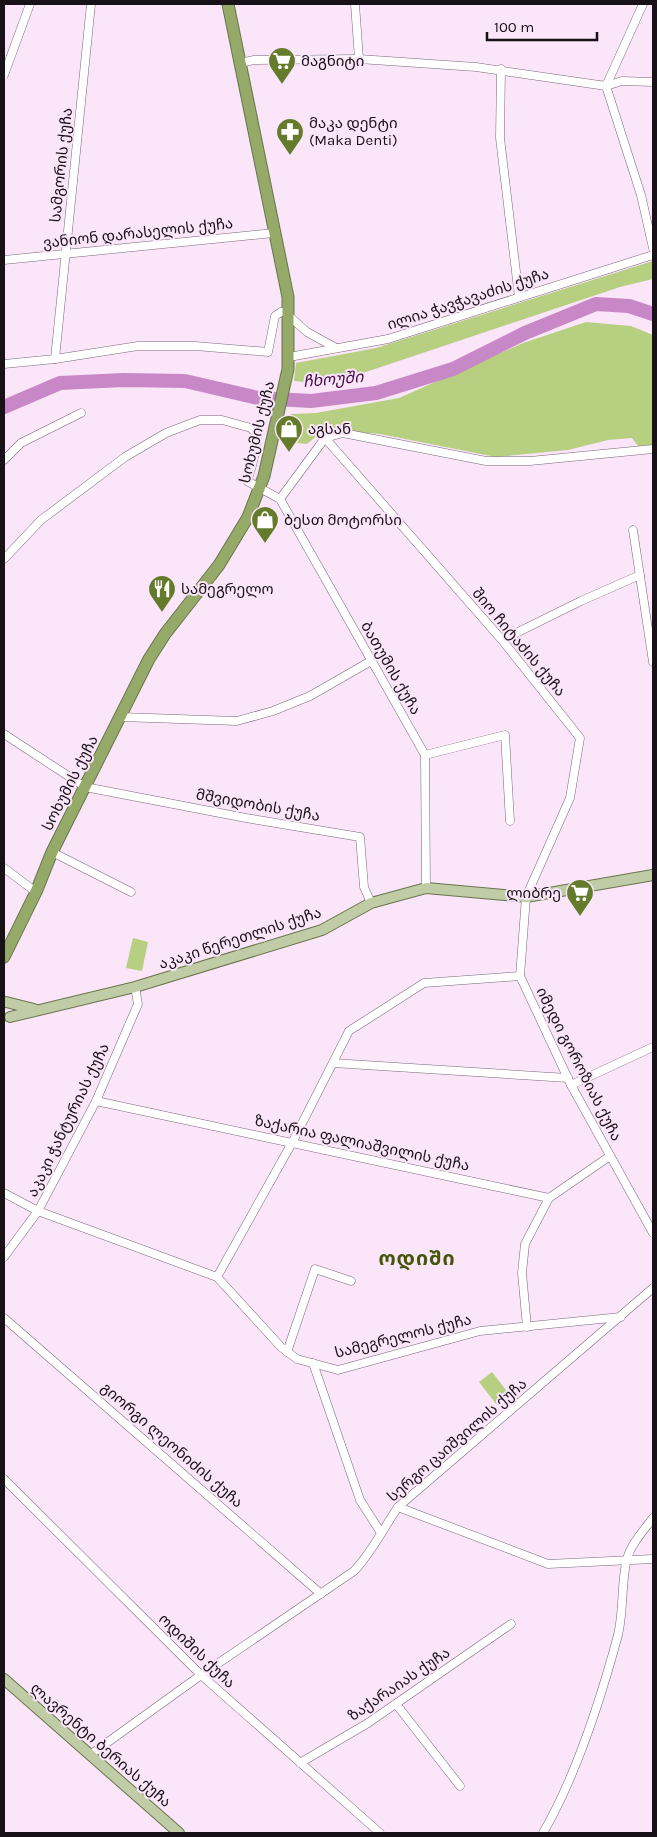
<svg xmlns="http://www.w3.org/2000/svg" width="657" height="1837" viewBox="0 0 657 1837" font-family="Karla,'Noto Sans Georgian',sans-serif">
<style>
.green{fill:#b6cf81}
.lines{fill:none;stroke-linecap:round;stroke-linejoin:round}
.river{stroke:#c887c7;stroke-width:14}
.minor-casing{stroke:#796779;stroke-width:9}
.major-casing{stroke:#69754d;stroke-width:12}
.highway-casing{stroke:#69754d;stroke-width:13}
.minor{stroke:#fff;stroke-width:8}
.major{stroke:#bfcca5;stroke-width:10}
.highway{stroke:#95aa69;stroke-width:11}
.labels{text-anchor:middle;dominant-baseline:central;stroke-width:4;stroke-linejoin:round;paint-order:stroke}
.poi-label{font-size:15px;fill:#181218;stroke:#fae5f9;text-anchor:start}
.street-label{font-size:15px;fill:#181218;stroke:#fae5f9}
.water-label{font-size:16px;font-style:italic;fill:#470b48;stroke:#fae5f9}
.district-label{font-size:20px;font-weight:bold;letter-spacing:1px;fill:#445607;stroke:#fae5f9}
</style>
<rect width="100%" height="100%" fill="#fae5f9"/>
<g class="green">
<polygon points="653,261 653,279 620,287 330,384 294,381 296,363 376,348"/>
<polygon points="586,322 631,326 653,335 653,445 638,446 632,438 608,440 568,450 496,457 380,434 324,430 307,444 286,442 291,414 316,413 399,398 523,343"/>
<polygon points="133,938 148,942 142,971 126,968"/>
<polygon points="492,1372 509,1394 496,1404 479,1382"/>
</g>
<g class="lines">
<polyline class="river" points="4,407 60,383 124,380 185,381 258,398 311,401 376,393 453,369 525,333 596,304 629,306 653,314"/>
<defs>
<g id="minor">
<polyline points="355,4 359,59"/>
<polyline points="643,4 606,86 641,195 653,248"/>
<polyline points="240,63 254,60 359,59 476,67 606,86 622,81 653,82"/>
<polyline points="501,69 500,138 519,297"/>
<polyline points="4,75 30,4"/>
<polyline points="4,260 274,233"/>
<polyline points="289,316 307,332 336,348"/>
<polyline points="289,357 388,339 653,255"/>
<polyline points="55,359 91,4"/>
<polyline points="4,364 55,359 138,346 195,346 268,352 275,316 281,312 289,311"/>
<polyline points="325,438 502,640 580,738 570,798 526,897 520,976 571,1085 653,1233"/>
<polyline points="4,460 21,443 81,413"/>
<polyline points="280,499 325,438 343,433 486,461 530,461 653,449"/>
<polyline points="633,530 653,662"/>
<path d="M4,559L41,520L125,457L166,433L200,420H222L251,428L257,435C256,451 253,465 247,481L280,499L425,755L426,888"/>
<polyline points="502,640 581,601 640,575"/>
<polyline points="120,717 237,721 273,711 310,696 371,661"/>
<polyline points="4,734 85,787 246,818 360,837 364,887 371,903"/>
<polyline points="425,755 505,735 510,821"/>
<polyline points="52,852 131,892"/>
<polyline points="4,868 36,892"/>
<polyline points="333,1063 568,1078"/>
<polyline points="571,1085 653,1047"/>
<polyline points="96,1101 549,1198 610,1156"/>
<polyline points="4,1193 38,1211 217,1277 281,1347 297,1359 338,1370 480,1331 621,1317"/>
<polyline points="4,1257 38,1211 96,1101 138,1004 135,987"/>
<polyline points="217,1277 293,1141 349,1031 424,983 520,976"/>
<polyline points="4,1318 321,1594"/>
<polyline points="527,1327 522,1273 525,1244 549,1198"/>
<polyline points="287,1352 315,1269 351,1281"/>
<polyline points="313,1363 360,1500 381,1533"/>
<polyline points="4,1479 201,1675 380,1833"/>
<polyline points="398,1507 548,1564 653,1559"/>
<polyline points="396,1704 460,1786"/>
<path d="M90,1755L201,1675L354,1571C372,1552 383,1529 398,1507L653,1288"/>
<polyline points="300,1763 368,1723 511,1624"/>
<path d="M543,1833C576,1776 601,1698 618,1635C624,1610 621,1581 627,1559C631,1544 644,1530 653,1518"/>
</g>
<g id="major">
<polyline points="6,1002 34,1009"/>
<polyline points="10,1017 135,987 322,930 371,903 426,888 526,897 653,875"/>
<polyline points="4,1679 179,1833"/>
</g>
<polyline id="highway" points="4,957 36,892 52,852 149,659 165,634 219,565 248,517 264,476 288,369 288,297 228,4"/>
</defs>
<use href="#minor" class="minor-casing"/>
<use href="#major" class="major-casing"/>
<use href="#highway" class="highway-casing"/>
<use href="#minor" class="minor"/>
<use href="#major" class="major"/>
<use href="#highway" class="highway"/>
</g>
<defs>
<symbol id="supermarket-pin" viewBox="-11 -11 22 30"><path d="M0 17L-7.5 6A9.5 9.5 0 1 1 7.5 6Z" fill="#657b2c" stroke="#fae5f9"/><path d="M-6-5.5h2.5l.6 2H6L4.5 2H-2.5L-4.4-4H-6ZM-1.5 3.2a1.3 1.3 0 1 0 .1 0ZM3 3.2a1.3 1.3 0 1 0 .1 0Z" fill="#fff"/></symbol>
<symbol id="pharmacy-pin" viewBox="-11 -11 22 30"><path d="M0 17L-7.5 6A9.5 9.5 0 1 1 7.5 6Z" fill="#657b2c" stroke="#fae5f9"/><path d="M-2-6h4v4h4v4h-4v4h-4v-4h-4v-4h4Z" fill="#fff"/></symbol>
<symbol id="shop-pin" viewBox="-11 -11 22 30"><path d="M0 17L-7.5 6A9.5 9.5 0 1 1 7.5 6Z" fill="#657b2c" stroke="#fae5f9"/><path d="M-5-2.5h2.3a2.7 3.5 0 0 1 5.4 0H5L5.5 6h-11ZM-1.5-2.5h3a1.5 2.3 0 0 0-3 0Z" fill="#fff"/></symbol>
<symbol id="restaurant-pin" viewBox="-11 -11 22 30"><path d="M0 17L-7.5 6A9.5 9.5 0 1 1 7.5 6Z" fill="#657b2c" stroke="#fae5f9"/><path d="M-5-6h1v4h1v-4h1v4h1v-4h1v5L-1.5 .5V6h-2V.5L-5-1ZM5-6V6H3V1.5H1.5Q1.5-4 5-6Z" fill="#fff"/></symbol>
</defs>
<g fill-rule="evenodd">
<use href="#supermarket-pin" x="266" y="45" width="32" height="43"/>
<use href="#pharmacy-pin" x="274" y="116" width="32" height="43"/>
<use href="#shop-pin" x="273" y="413" width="32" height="43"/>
<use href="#shop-pin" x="249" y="504" width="32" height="43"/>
<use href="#restaurant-pin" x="146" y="573" width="32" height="43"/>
<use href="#supermarket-pin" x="564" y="877" width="32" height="43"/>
</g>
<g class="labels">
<g class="poi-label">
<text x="301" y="61">მაგნიტი</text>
<text x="309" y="123">მაკა დენტი<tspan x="309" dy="17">(Maka Denti)</tspan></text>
<text x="308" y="429">აგსან</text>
<text x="284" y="520">ბესთ მოტორსი</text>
<text x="181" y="589">სამეგრელო</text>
<text x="561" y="893" text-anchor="end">ლიბრე</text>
</g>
<g class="street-label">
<text transform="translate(61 165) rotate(-84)">სამგორის ქუჩა</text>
<text transform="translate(138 233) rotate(-6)">ვანიონ დარასელის ქუჩა</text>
<text transform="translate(468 299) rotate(-18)">ილია ჭავჭავაძის ქუჩა</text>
<text transform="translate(257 432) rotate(-76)">სოხუმის ქუჩა</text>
<text transform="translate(519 642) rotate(50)">შიო ჩიტაძის ქუჩა</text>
<text transform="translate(391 668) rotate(60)">ბათუმის ქუჩა</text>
<text transform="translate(70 783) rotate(-63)">სოხუმის ქუჩა</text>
<text transform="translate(258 805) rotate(10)">მშვიდობის ქუჩა</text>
<text transform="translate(240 938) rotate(-18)">აკაკი წერეთლის ქუჩა</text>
<text transform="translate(579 1064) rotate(63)">იმედი გოროზიას ქუჩა</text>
<text transform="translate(68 1120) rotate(-64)">აკაკი ჭანტურიას ქუჩა</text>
<text transform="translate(362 1143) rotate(12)">ზაქარია ფალიაშვილის ქუჩა</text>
<text transform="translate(403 1336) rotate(-14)">სამეგრელოს ქუჩა</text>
<text transform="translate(457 1440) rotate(-41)">სერგო ცაიშვილის ქუჩა</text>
<text transform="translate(172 1445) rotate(41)">გიორგი ლეონიძის ქუჩა</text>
<text transform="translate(197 1651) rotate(44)">ოდიშის ქუჩა</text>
<text transform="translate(399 1684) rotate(-34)">ზაქარაიას ქუჩა</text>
<text transform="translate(101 1745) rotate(41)">ლავრენტი ბერიას ქუჩა</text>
</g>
<g class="water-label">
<text transform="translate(333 379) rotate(-5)">ჩხოუში</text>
</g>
<g class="district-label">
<text x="417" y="1258">ოდიში</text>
</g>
</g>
<rect width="657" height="1837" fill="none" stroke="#181218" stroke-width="10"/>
<path d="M487 32v8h110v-8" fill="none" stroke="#181218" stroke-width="2.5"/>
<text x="494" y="32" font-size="15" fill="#181218" stroke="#fae5f9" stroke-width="4" paint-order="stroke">100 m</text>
</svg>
